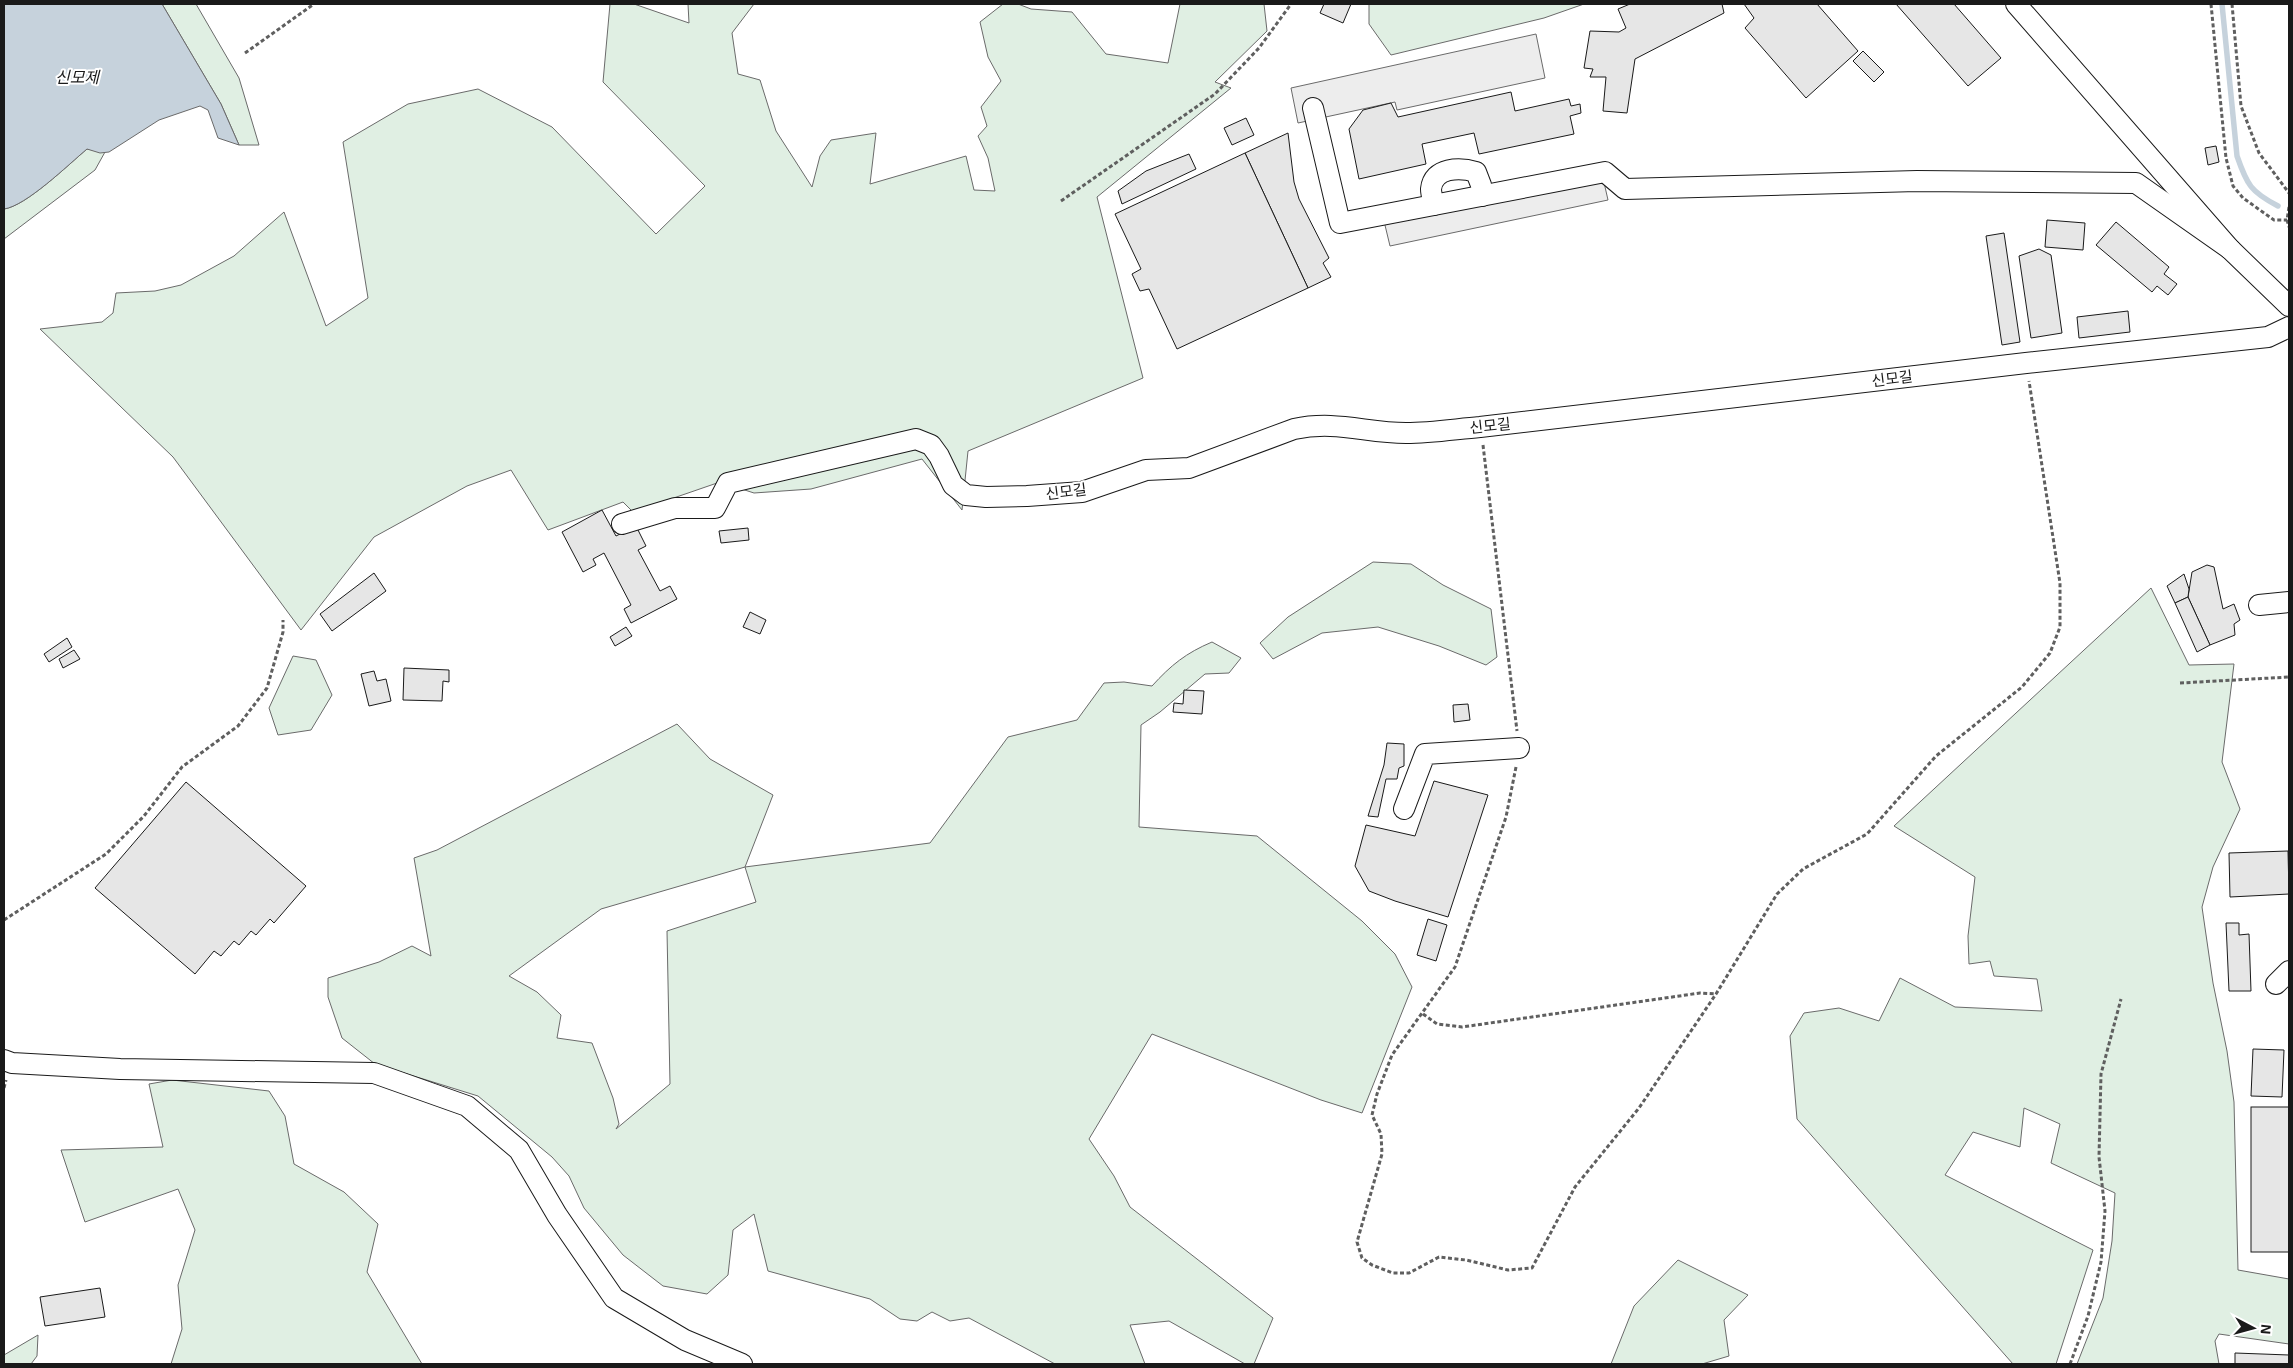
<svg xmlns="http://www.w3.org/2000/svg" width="2293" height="1368" viewBox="0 0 2293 1368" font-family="'Exo 2','Noto Sans KR',sans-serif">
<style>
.green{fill:#e0efe3;stroke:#6a6a6a;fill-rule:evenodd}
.parking{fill:#ededed;stroke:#6a6a6a}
.water{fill:#c6d2dc;stroke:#6a6a6a}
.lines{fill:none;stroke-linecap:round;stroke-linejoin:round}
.stream{stroke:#c6d2dc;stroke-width:5.5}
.building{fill:#e6e6e6;stroke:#1a1a1a}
.minor-casing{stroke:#1a1a1a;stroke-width:22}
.path{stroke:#5f5f5f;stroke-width:3;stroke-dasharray:4 2.5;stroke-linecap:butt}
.minor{stroke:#fff;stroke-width:20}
.labels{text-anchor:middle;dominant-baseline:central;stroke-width:4;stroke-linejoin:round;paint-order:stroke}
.street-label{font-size:15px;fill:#1a1a1a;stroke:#fff}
.water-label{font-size:16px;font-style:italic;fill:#1a1a1a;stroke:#fff}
</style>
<rect width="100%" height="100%" fill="#fff"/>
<g class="green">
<polygon points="162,4 196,4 239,78 259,145 239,145 221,104"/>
<polygon points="610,4 634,4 689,23 688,4 754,4 732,33 738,74 760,80 776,131 812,187 820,156 831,140 876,133 870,184 966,156 974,190 995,191 988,158 978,136 987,126 981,107 1001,81 988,57 980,22 1003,4 1018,4 1031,9 1072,12 1106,54 1168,63 1180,4 1264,4 1267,31 1215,82 1231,88 1097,197 1143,378 968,451 962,510 922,459 811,489 754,493 720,482 633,512 623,502 548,530 511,470 467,486 374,537 301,630 173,457 40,329 102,322 113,313 116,293 155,291 181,285 234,256 284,212 326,326 368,298 343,142 408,104 478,89 552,127 656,234 705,186 603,82"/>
<polygon points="1369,4 1584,4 1544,18 1391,55 1369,24"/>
<path d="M87,149L105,152L95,170L4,239V209C26,206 68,165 87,149Z"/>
<polygon points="1373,562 1411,564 1443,585 1491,609 1497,657 1486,665 1439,646 1378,627 1322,633 1273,659 1260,643 1288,617"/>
<polygon points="2151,588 2189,665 2234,664 2222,762 2240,809 2213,867 2202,907 2213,983 2227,1051 2234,1102 2238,1270 2289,1279 2289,1344 2219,1334 2215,1341 2219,1364 2077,1364 2103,1298 2112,1241 2115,1193 2051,1163 2060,1124 2024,1108 2020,1147 1973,1132 1945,1175 2093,1250 2056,1364 2013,1364 1797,1119 1790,1036 1804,1013 1839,1008 1879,1021 1900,978 1955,1007 2042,1011 2037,979 1994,976 1990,961 1969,964 1968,936 1975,877 1894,826"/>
<path d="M1212,642L1241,658L1229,673L1205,674L1160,712L1141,725L1139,827L1257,836L1362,921L1395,954L1412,987L1362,1113L1321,1100L1152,1034L1089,1139L1114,1176L1130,1207L1273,1318L1254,1364H1245L1169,1321L1130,1325L1145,1364H1055L969,1318L950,1321L932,1312L917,1321L900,1319L870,1299L768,1271L754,1214L733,1230L728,1275L707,1294L663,1286L623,1255L584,1208L569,1176L552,1157L478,1096L375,1064L342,1038L328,997V978L379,962L412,946L431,956L414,858L437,850L677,724L710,759L773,795L745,867L930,843L1008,737L1077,720L1104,683L1124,682L1152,686C1171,665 1186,653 1212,642ZM745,867L756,902L667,931L670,1084L616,1129L619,1124L613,1098L592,1043L557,1038L561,1015L537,992L509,976L601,909Z"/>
<polygon points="293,656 316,660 332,695 311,730 278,735 269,708"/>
<polygon points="172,1080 269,1091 285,1116 294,1164 344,1192 378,1224 367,1272 422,1364 171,1364 182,1329 178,1285 195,1230 178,1189 85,1222 61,1150 163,1147 149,1084"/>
<polygon points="1678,1260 1748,1295 1724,1320 1729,1356 1702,1364 1611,1364 1634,1306"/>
<polygon points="38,1335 37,1356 31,1364 4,1364 4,1355"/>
</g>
<g class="parking">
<polygon points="1536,34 1545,78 1397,110 1395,102 1298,123 1291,88"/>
<polygon points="1603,178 1608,200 1390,246 1384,221"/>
</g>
<path class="water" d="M4,4H162L221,104L239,145L218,138L208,110L200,106L159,120L109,152L100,153L87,149C68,165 26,206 4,209Z"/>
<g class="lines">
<path class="stream" d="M2222,4L2237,156C2247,185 2251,192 2278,206"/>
</g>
<g class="building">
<polygon points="1324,4 1351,4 1343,23 1320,13"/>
<polygon points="1630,4 1722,4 1724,13 1635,59 1627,113 1603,111 1606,77 1590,77 1593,69 1584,68 1590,31 1619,32 1626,28 1618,9"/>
<polygon points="1744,4 1817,4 1858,51 1806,98 1745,28 1754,18"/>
<polygon points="1896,4 1954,4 2001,58 1968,86"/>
<polygon points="1863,51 1884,72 1874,82 1853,61"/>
<polygon points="1511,92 1515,111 1569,99 1571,106 1580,104 1581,113 1570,116 1574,134 1479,154 1474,133 1422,144 1426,164 1359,179 1349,129 1363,110 1391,103 1398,117"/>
<polygon points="1246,118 1254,135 1232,145 1224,128"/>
<polygon points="1288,133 1294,182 1299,199 1329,258 1323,263 1331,277 1308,288 1245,153"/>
<polygon points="2216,146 2219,162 2208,165 2205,148"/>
<polygon points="1245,153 1308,288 1177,349 1149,289 1140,291 1132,274 1141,269 1115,214"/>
<polygon points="1189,154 1196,169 1122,204 1118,191 1146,171"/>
<polygon points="2047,220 2085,223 2083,250 2045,247"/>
<polygon points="2116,222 2169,267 2164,274 2177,284 2168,295 2157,286 2152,292 2096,245"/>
<polygon points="2004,233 2020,342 2002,345 1986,236"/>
<polygon points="2039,249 2051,255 2062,333 2031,338 2019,256"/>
<polygon points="2128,311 2130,332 2079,338 2077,317"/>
<polygon points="602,510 616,536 636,526 646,546 638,550 660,591 670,586 677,599 631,623 624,609 631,605 604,553 593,559 596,565 583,572 562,532"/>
<polygon points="748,528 749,540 721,543 719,531"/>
<polygon points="2207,565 2214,567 2223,609 2234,604 2240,620 2234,624 2235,635 2210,645 2188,597 2192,572"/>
<polygon points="374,573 386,591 332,631 320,614"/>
<polygon points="2184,574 2189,589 2188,597 2175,603 2167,586"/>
<polygon points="2188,597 2210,645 2197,652 2175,603"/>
<polygon points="750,612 766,620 760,634 743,627"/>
<polygon points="626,627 632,636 615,646 610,637"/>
<polygon points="67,638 72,647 49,662 44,654"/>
<polygon points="74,650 80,659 63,668 59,659"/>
<polygon points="404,668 449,670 449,682 443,681 442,701 403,700"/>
<polygon points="374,671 377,681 386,679 391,701 369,706 361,674"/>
<polygon points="1184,690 1204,691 1202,714 1173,712 1174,703 1183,704"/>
<polygon points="1468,704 1470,720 1454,722 1453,705"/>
<polygon points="1387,743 1404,744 1404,766 1399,768 1397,779 1386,779 1378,817 1368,816 1384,765"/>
<polygon points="1434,781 1488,795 1448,917 1395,901 1369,891 1355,866 1366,825 1415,836"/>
<polygon points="186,782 306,886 274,923 270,919 256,935 251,931 239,945 234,941 221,956 214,951 195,974 95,888"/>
<polygon points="2288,851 2289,894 2230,897 2229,853"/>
<polygon points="1428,919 1447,925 1436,961 1417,955"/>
<polygon points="2226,923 2239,923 2239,935 2249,934 2251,991 2229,991"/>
<polygon points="2253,1049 2284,1050 2282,1097 2251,1096"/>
<rect x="2251" y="1107" width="38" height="145"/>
<polygon points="100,1288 105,1317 45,1326 40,1297"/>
<polygon points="2235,1353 2289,1355 2289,1364 2235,1364"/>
</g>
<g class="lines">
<defs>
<g id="minor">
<polyline points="2016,4 2230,249 2289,306"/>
<polyline points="1313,108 1340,223 1605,172 1625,189 1917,181 2136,183 2230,249"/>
<path d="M1434,205C1433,200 1431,194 1431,189C1433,167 1460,167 1476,172L1481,185L1482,196"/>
<path d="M622,524L675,508H715L728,483L916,439L931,445L939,456L953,485L966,495L986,497L1027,496L1082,492L1146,470L1189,468L1294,429C1336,420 1366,433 1406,433C1431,433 1456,429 1480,427L2026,363L2268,337L2289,327"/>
<polyline points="2259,605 2289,602"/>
<polyline points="1404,809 1425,754 1519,748"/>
<polyline points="2276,984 2289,971"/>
<polyline points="4,1060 12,1063 120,1069 374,1073 467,1106 519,1150 557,1215 614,1298 685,1340 742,1364"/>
</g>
</defs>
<use href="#minor" class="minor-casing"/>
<g class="path">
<polyline points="2211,4 2226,158 2233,186 2243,198 2274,220 2287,220"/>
<polyline points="2232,4 2241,106 2259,153 2289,193"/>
<polyline points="245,53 314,4"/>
<polyline points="1061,201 1215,94 1259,48 1291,4"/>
<polyline points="2289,207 2287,220 2289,227"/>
<polyline points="1483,445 1517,731"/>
<polyline points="2180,683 2289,677"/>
<polyline points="1516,767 1506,817 1455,967 1392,1055 1377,1094 1372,1115 1381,1134 1382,1154 1357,1242 1362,1258 1372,1265 1393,1273 1409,1273 1439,1257 1466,1260 1508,1270 1532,1268 1575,1187 1639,1108 1716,994 1777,894 1803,869 1867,834 1936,756 2022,687 2050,653 2060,627 2060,583 2029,381"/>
<polyline points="4,920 106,854 144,816 182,767 238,726 267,688 283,632 283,620"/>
<polyline points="1423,1014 1437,1024 1462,1027 1700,993 1716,994"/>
<polyline points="4,1088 6,1080"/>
<polyline points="2070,1364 2088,1316 2101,1262 2105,1211 2099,1157 2101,1074 2121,999"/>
</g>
<use href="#minor" class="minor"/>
</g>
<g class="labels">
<g class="street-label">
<text transform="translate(1892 378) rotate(-7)">신모길</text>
<text transform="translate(1490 425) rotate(-6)">신모길</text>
<text transform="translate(1066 491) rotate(-7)">신모길</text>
</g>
<g class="water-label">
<text x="77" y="76">신모제</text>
</g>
</g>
<rect width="2293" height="1368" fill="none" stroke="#1a1a1a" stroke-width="10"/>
<g transform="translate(2253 1328) rotate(96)" stroke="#ffffff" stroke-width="4" paint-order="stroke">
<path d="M0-4L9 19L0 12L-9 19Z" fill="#1a1a1a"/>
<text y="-8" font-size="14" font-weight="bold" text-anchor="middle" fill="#1a1a1a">N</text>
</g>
</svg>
